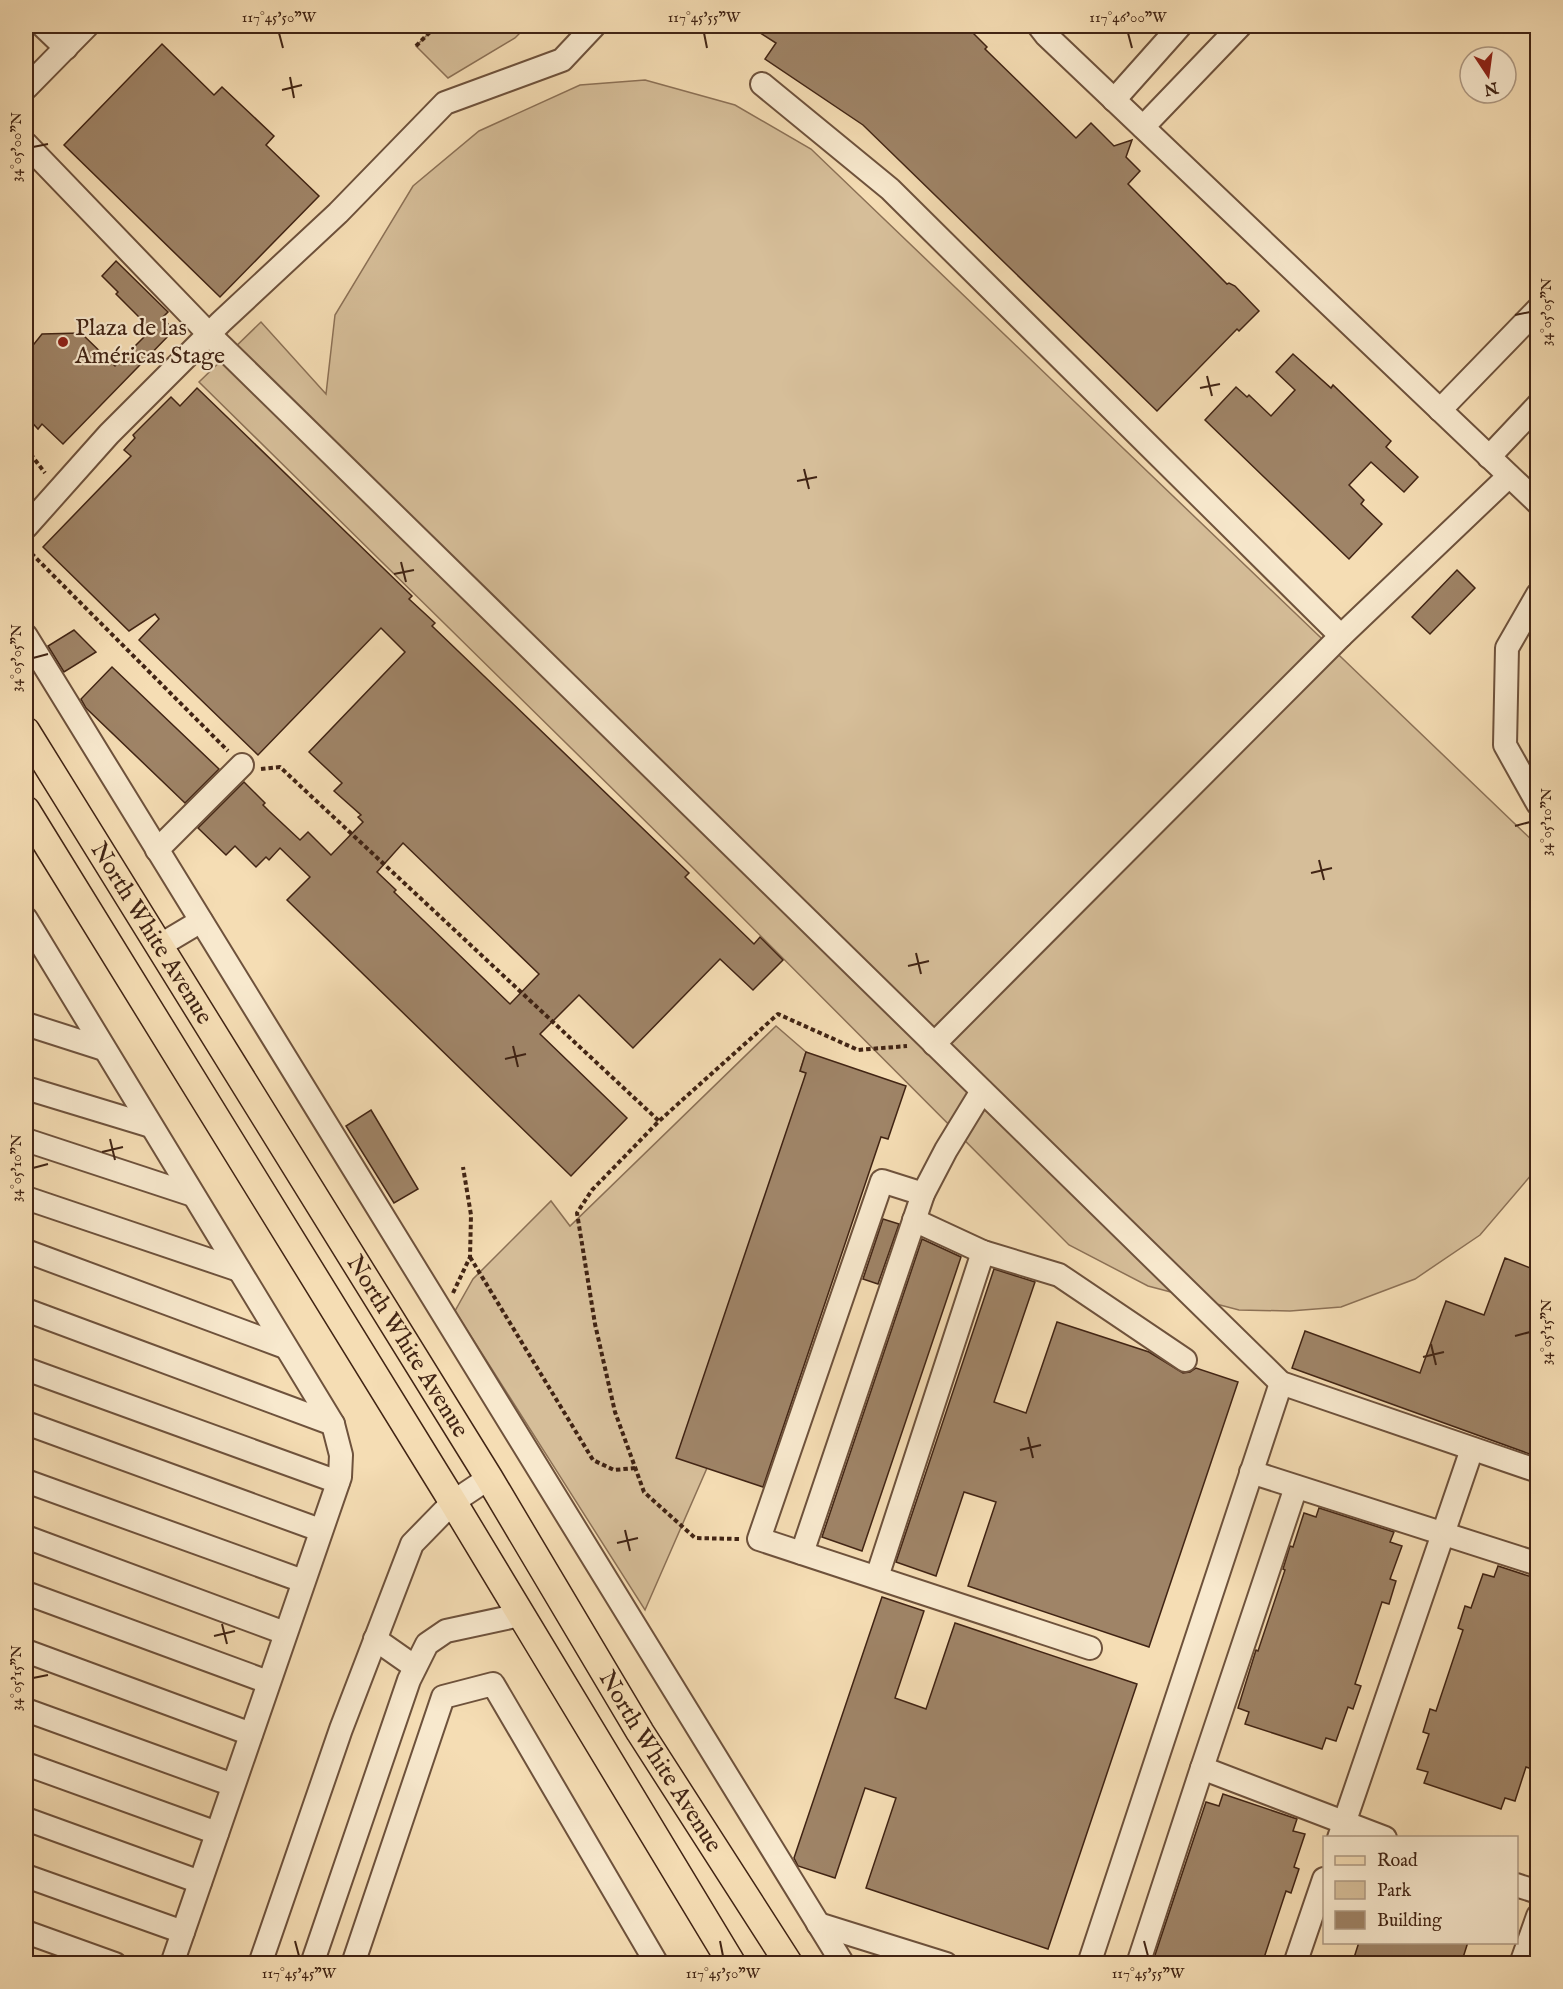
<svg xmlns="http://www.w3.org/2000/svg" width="1563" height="1989" viewBox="0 0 1563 1989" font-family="'IM FELL English',serif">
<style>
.green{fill:#d6be99;stroke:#8c7156;stroke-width:1.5}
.building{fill:#9f8467;stroke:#412414;stroke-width:1.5;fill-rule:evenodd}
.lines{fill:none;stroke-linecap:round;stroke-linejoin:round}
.minor-casing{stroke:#6e523c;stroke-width:26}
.major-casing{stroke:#412414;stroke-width:30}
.path{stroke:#412414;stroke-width:4;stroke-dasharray:4.5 3;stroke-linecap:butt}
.minor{stroke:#f8e9ce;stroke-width:22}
.major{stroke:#f5ddb4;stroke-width:27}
.ticks{fill:none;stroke:#412414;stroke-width:2}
.poi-dot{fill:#8f2418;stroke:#f8e9ce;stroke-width:2}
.labels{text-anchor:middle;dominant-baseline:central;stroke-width:4.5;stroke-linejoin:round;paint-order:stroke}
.poi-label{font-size:24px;fill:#412414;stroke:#f8e9ce;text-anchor:start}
.street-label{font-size:24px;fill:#412414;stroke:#f8e9ce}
.neatline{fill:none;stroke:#412414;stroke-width:2}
.ticks-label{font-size:15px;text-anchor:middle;fill:#412414}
</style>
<rect width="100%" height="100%" fill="#f5ddb4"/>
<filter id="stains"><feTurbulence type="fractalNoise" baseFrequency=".00333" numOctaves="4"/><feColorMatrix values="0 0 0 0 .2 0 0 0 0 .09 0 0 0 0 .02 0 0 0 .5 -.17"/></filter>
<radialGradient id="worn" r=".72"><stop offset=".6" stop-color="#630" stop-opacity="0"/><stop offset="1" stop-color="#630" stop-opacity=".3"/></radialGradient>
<g class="green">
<polygon points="436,26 527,26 515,38 448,78 416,46"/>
<polygon points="645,80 735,105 811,149 1537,845 1538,1160 1532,1174 1480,1235 1415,1279 1341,1307 1290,1311 1239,1310 1148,1286 1069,1245 691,866 199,382 261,322 326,394 335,315 413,186 479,131 580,85"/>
<polygon points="776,1026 806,1052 800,1071 806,1073 707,1468 645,1610 455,1311 473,1279 551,1201 570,1226"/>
</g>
<g class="building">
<polygon points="749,26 966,26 987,47 985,49 1076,138 1091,123 1114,146 1132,140 1126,157 1140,171 1128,184 1227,284 1229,283 1235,286 1259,311 1239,331 1237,329 1157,411 863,125 765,59 776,43"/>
<polygon points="162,44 214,95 222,87 274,136 266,145 319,196 220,297 64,145"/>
<polygon points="116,261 168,312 162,318 174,330 63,444 42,424 38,429 26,416 26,354 42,334 81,333 115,366 144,337 141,319 116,294 118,292 102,276"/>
<polygon points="1293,354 1331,388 1333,385 1391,441 1386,447 1418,477 1404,492 1371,462 1349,485 1364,500 1361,504 1382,524 1349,559 1205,420 1236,387 1247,397 1249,395 1271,416 1295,390 1276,372"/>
<path d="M197,388L412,596L409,599L435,623L432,626L689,873L685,877L754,944L760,937L783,960L753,990L720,959L633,1048L579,995L540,1034L627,1118L571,1176L287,900L310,877L280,848L269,860L266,857L256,867L235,846L226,855L198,828L244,782L265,803L263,805L269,811L300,840L308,832L331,855L363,822L358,817L361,815L334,791L342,783L309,752L405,652L381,628L258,755L139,640L159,619L155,614L129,631L43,547L131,456L124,450L135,438L133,435L171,397L180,406ZM403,843L539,974L510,1004L394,892L396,890L377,872Z"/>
<polygon points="1457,570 1475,588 1430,634 1412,617"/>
<polygon points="74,630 96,652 64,672 48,646"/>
<polygon points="112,667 219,769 185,803 86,708 81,699"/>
<polygon points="806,1052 906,1086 888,1139 881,1137 763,1487 676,1458 806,1073 800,1071"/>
<polygon points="371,1110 418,1189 394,1203 346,1126"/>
<polygon points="883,1219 899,1224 878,1284 863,1279"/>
<polygon points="922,1239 961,1257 862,1551 822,1537"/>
<polygon points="1505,1258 1538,1271 1538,1457 1292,1368 1305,1331 1420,1373 1446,1301 1484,1315"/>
<polygon points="994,1269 1035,1282 994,1402 1026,1413 1057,1322 1149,1352 1183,1373 1190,1372 1196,1368 1238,1382 1149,1647 968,1586 996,1502 964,1492 936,1576 896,1562"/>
<polygon points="1319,1508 1394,1532 1390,1542 1402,1546 1390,1579 1396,1581 1389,1604 1382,1602 1355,1684 1361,1686 1353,1709 1348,1707 1336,1741 1326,1738 1322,1749 1245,1724 1249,1712 1238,1708 1256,1650 1258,1651 1285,1570 1283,1569 1290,1546 1293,1547 1304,1513 1316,1517"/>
<polygon points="1498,1566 1538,1579 1538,1753 1532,1769 1526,1767 1515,1801 1505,1798 1501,1809 1424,1783 1428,1772 1417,1769 1429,1734 1423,1732 1430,1709 1436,1711 1463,1630 1458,1628 1465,1606 1471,1608 1483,1574 1494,1577"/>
<polygon points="882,1597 924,1611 895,1698 926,1709 955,1623 1137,1684 1048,1949 866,1888 896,1798 865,1788 835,1878 798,1866 794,1858"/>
<polygon points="1223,1794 1297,1819 1293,1831 1305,1834 1294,1867 1299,1869 1291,1893 1286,1891 1262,1964 1152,1964 1206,1802 1219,1806"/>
<polygon points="1359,1942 1468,1942 1461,1964 1352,1964"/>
</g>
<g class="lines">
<defs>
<g id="minor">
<polyline points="43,26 66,48"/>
<polyline points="1039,26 1046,35 1538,503"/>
<polyline points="762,84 890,189 1341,636 1509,476"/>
<polyline points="26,88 87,26"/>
<polyline points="1114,100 1180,26"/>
<polyline points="1143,127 1240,26"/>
<polyline points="26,144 209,334 1281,1383 1538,1471"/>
<polyline points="1440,410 1538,309"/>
<polyline points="1489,457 1538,405"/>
<polyline points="26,527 109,434 221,322 338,213 445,103 562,60 594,26"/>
<polyline points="1538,594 1507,648 1505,745 1538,804"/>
<polyline points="26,636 843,1964"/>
<polyline points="157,850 242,765"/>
<polyline points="26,919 333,1424 341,1455 340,1477 172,1964"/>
<polyline points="159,946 201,921"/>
<polyline points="26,1024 104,1049"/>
<polyline points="934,1044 1341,636"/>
<polyline points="26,1088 151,1126"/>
<polyline points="26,1140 193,1195"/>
<polyline points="923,1194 882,1181 759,1539 1090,1648"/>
<polyline points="26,1198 239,1270"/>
<polyline points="914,1220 983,1252 1059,1275 1185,1360"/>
<polyline points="26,1251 285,1347"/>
<polyline points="26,1310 333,1424"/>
<polyline points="26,1369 338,1482"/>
<polyline points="26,1423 320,1530"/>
<polyline points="1251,1472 1538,1564"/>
<polyline points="26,1481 303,1581"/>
<polyline points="26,1537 285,1633"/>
<polyline points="802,1553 923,1194 946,1150 982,1091"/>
<polyline points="877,1577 983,1252"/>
<polyline points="26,1593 268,1682"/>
<polyline points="375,1639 415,1667"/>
<polyline points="26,1651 251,1734"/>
<polyline points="26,1710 233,1785"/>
<polyline points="26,1764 217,1833"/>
<polyline points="1202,1768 1296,1487"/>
<polyline points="26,1819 200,1882"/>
<polyline points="1339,1838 1472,1449"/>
<polyline points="26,1876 183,1932"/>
<polyline points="1516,1885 1538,1892"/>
<polyline points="818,1924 946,1964"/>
<polyline points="26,1932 115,1964"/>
<polyline points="260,1964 341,1729 412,1544 453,1502 489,1478"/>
<polyline points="312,1964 409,1680 427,1644 446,1631 520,1615"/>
<polyline points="353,1964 443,1697 493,1684 657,1964"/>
<polyline points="1089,1964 1281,1383"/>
<polyline points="1138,1964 1202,1768 1385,1838"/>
<polyline points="1295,1964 1324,1879"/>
<polyline points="1521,1964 1538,1916"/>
</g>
<g id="major">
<path id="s1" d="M26,731L489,1478L640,1732L789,1964"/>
<polyline points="26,810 453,1502 732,1964"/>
</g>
</defs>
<use href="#minor" class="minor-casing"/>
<use href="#major" class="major-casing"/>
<g class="path">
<polyline points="416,46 436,26"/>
<polyline points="26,448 45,473"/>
<polyline points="26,548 228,751"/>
<polyline points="261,769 280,767 659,1121"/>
<polyline points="470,1257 593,1460 614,1470 635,1468"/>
<polyline points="453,1293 470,1257 471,1215 463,1167"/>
<polyline points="739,1539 695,1538 644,1492 615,1412 595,1324 577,1213 592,1190 659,1121 778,1014 858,1050 907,1046"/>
</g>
<use href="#minor" class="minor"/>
<use href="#major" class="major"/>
</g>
<path class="ticks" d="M279,33L283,48M704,33L707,48M1128,33L1132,48M290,77L294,98M282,90L302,85M33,147L48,144M1515,315L1530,312M1207,376L1212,396M1200,388L1220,384M804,469L809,489M797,481L817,477M401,562L406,582M394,574L414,570M33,658L48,654M1515,826L1530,822M1319,860L1324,880M1311,873L1332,868M916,953L921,974M908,966L929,961M513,1046L518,1067M505,1059L526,1054M110,1139L115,1160M102,1152L123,1147M33,1168L48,1164M1515,1336L1530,1332M1431,1344L1436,1365M1423,1357L1444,1352M1028,1437L1033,1458M1020,1450L1041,1445M625,1530L630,1551M617,1543L638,1538M222,1624L227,1644M214,1636L235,1631M33,1678L48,1675M295,1941L299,1956M720,1941L723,1956M1144,1941L1148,1956"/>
<circle class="poi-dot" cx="63" cy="342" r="6"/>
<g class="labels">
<g class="poi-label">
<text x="75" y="328">Plaza de las<tspan x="75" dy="28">Américas Stage</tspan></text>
</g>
<g class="street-label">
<text stroke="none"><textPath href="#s1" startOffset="238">North White Avenue</textPath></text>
<text stroke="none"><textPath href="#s1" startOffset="724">North White Avenue</textPath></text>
<text stroke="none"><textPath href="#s1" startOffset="1210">North White Avenue</textPath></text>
</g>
</g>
<rect width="1563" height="1989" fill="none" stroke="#f5ddb4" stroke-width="66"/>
<rect x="1323" y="1836" width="195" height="108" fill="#f8e9ce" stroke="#af9a84" stroke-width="1.5"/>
<rect x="1335" y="1856" width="30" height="9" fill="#f5ddb4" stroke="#af9a84" stroke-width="1.5"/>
<text x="1377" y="1866" font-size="18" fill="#412414">Road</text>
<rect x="1335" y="1881" width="30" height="18" fill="#d6be99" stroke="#af9a84" stroke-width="1.5"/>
<text x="1377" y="1896" font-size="18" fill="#412414">Park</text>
<rect x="1335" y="1911" width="30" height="18" fill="#9f8467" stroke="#af9a84" stroke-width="1.5"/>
<text x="1377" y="1926" font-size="18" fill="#412414">Building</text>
<g transform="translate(1488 75) rotate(167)"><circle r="28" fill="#f8e9ce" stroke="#af9a84" stroke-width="1.5"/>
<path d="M0-4.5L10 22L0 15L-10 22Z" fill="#8f2418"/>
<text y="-9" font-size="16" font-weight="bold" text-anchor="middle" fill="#412414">N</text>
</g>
<rect x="33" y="33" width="1497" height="1923" class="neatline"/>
<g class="ticks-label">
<text x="279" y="22">117°45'50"W</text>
<text x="704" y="22">117°45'55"W</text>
<text x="1128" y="22">117°46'00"W</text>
<text transform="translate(16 147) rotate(-90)" y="5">34°05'00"N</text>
<text transform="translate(1546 312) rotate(-90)" y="5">34°05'05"N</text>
<text transform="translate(16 658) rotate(-90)" y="5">34°05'05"N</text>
<text transform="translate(1546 822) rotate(-90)" y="5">34°05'10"N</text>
<text transform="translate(16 1168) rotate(-90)" y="5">34°05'10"N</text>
<text transform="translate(1546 1332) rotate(-90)" y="5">34°05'15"N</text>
<text transform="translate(16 1678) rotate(-90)" y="5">34°05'15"N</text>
<text x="299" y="1978">117°45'45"W</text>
<text x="723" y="1978">117°45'50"W</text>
<text x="1148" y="1978">117°45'55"W</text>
</g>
<rect width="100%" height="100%" filter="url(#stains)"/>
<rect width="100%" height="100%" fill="url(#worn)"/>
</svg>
